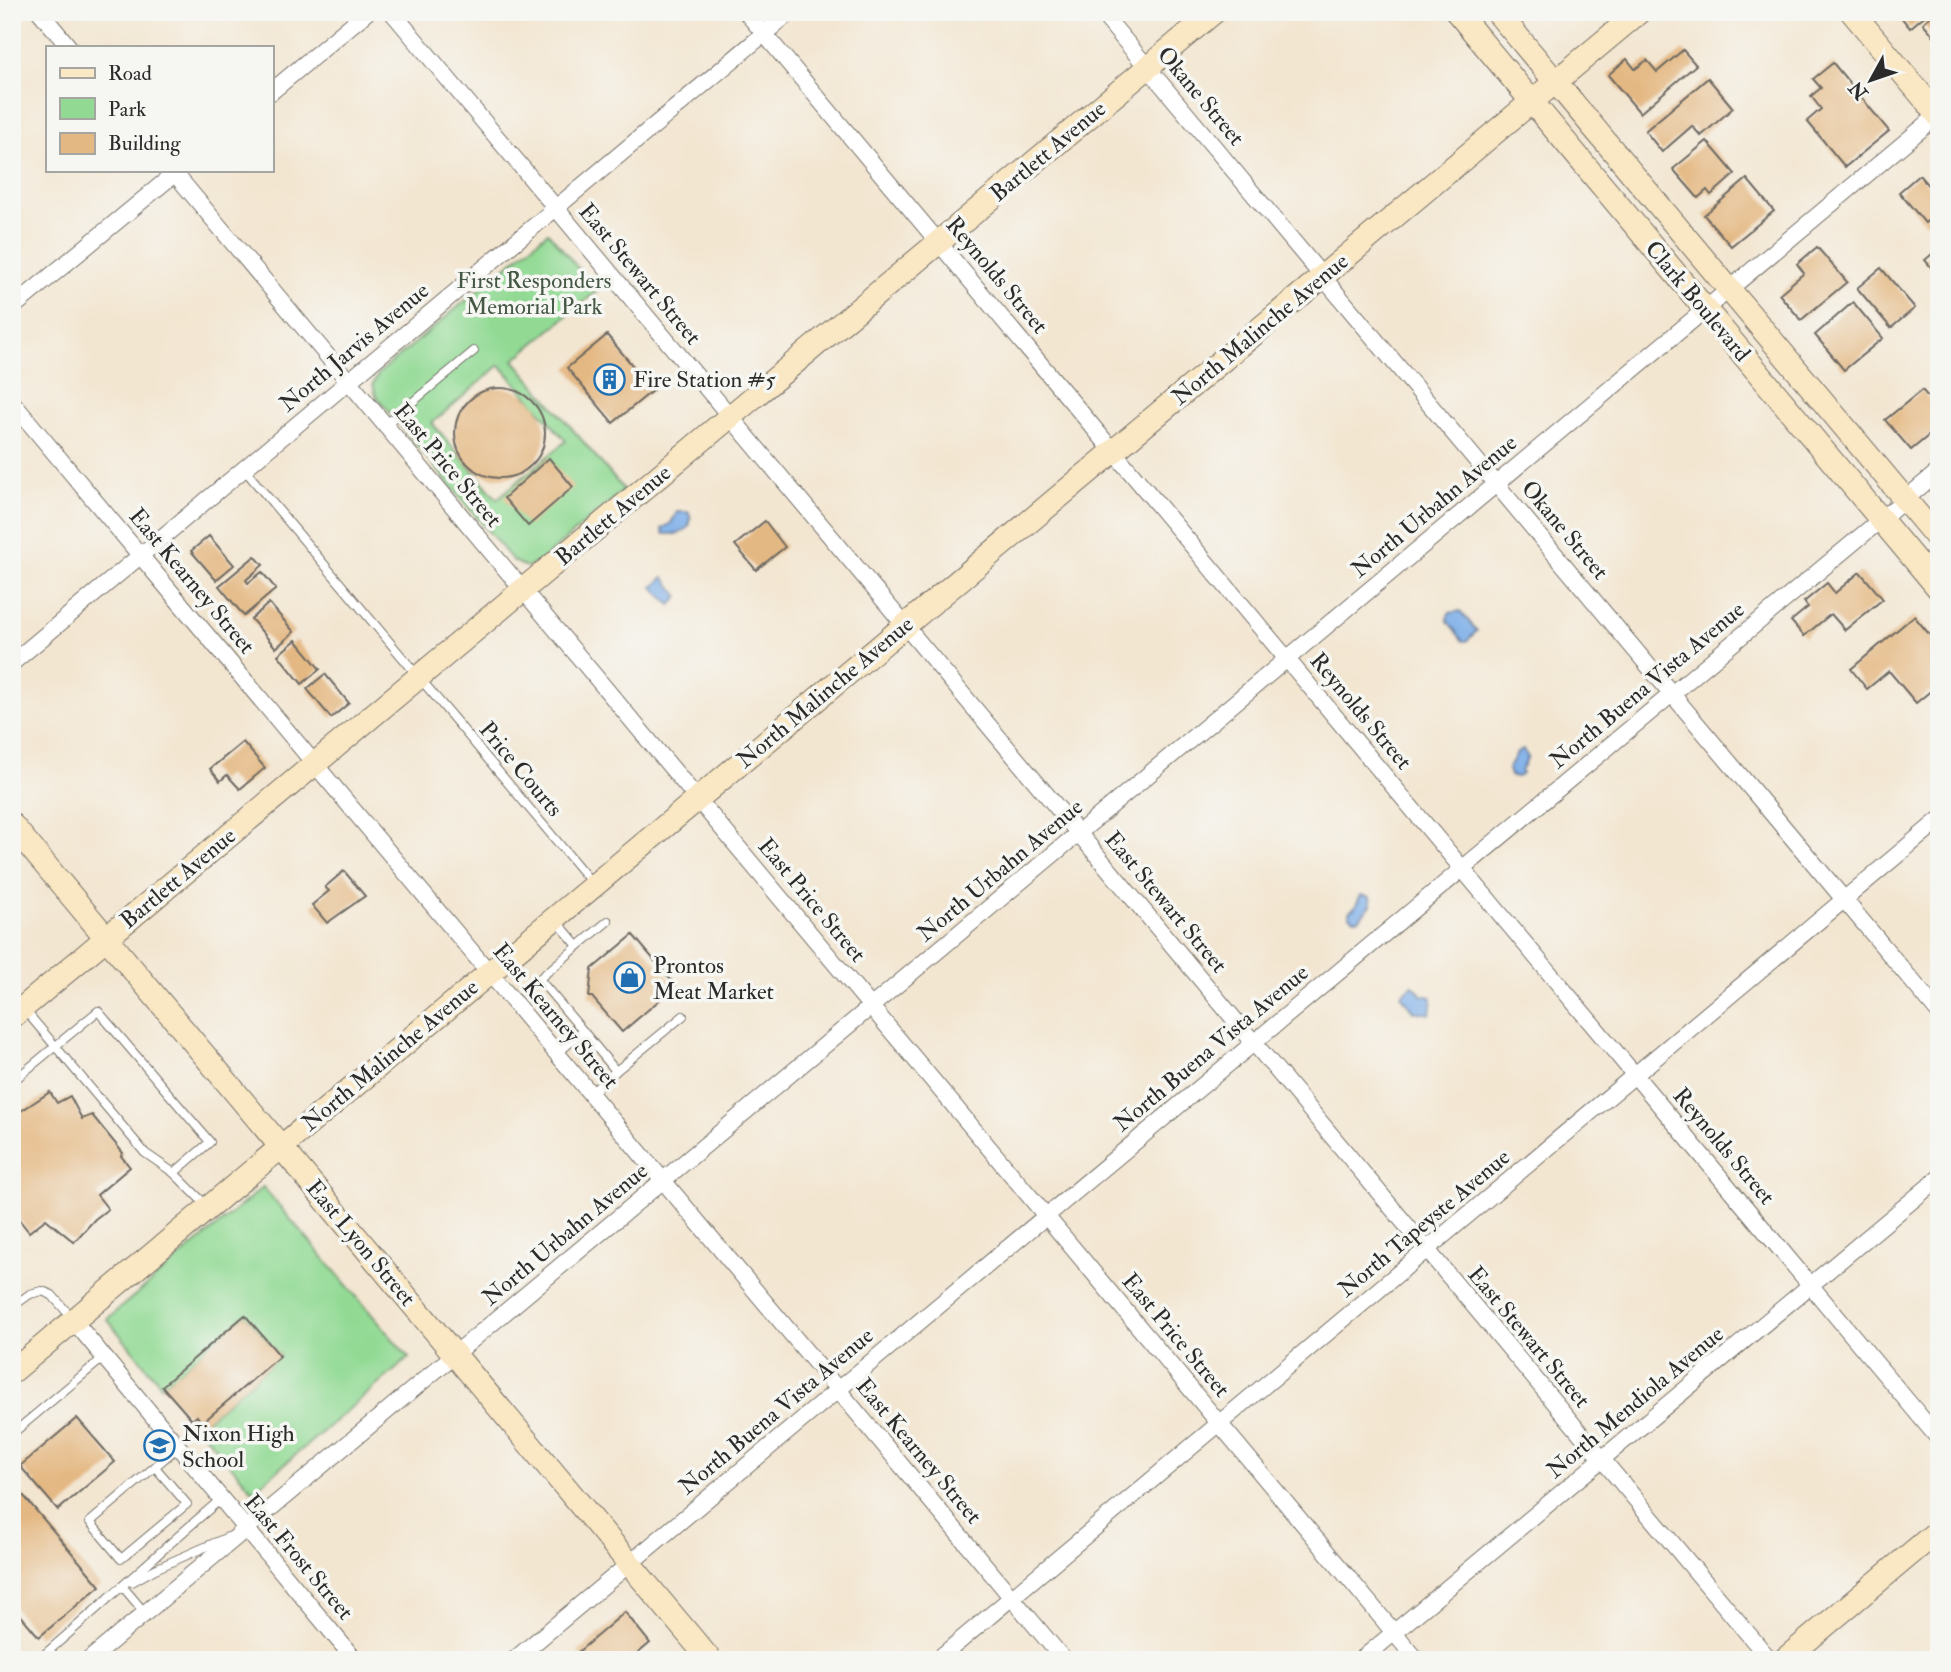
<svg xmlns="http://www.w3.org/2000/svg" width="1951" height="1672" viewBox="0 0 1951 1672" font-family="'IM FELL Double Pica',serif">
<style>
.green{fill:#92da94;stroke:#5e8260;stroke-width:2;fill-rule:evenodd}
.water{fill:#7daee8;stroke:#546c8a;stroke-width:2}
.building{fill:#e4b882}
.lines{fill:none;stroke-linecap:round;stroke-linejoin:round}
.lane-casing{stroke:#716c65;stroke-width:10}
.street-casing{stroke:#716c65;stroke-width:18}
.secondary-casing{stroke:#716c65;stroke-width:25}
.lane{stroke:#fff;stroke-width:8}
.street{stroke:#fff;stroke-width:16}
.secondary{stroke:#fae7c3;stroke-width:23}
.labels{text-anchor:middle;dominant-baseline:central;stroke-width:7;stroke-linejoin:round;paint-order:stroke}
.street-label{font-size:23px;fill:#2b2b2b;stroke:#f6f6f2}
.park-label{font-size:23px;fill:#455745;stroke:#f6f6f2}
.poi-label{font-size:23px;fill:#2b2b2b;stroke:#f6f6f2;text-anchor:start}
</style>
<rect width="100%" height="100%" fill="#f6f6f2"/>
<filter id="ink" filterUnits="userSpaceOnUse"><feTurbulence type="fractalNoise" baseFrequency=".0143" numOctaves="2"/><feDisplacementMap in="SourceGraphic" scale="14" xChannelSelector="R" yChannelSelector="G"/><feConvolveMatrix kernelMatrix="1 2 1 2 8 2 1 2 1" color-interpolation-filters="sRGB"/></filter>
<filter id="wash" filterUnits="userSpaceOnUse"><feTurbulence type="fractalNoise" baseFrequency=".00686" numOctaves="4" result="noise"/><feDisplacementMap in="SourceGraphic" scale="28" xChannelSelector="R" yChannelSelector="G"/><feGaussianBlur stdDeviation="1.57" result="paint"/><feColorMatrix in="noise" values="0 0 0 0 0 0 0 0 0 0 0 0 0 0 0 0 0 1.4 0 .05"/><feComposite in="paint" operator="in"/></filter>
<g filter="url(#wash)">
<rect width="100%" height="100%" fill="#f3e6d1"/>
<g class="green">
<path d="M548,232L597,291L514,360L624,490L539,562L526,567L513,561L376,396L373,384L379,373ZM500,365L566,441L497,499L432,423Z"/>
<polygon points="263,1187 409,1358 253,1491 192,1420 197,1416 203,1423 280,1356 245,1315 162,1386 107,1319"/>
</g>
<g class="water">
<path d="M677,512H688C692,517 691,522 688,528L678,534H664L662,529L671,523Z"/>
<polygon points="664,577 679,597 671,605 653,587"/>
<polygon points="1460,611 1477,631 1467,641 1463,641 1447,620 1449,613"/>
<polygon points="1523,750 1528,757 1521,771 1522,774 1518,777 1510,776 1508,769 1517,753"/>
<polygon points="1361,895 1370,897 1371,905 1359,919 1354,919 1349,915 1349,912 1355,907"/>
<polygon points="1413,985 1422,995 1432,997 1430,1014 1414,1011 1401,995"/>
</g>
<g id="blocks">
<g class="building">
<polygon points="1905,12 1929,12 1910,28 1900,16"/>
<polygon points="1935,12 1939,12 1939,42 1923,23"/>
<polygon points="1683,50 1696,65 1640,113 1608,75 1627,59 1635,69 1647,60 1657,72"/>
<polygon points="1833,63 1889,131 1845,167 1807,121 1821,109 1811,96 1821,88 1813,79"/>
<polygon points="1708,78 1733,108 1701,136 1692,126 1662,152 1645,131"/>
<polygon points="1707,141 1735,174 1711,195 1707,190 1698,198 1673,169"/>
<polygon points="1919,175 1939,198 1939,211 1925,223 1899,192"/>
<polygon points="1747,179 1774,211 1731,246 1704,215"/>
<polygon points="1817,247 1847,282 1801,320 1779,294 1804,273 1797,264"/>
<polygon points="1939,248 1939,269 1935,272 1925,260"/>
<polygon points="1881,268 1915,308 1891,328 1857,288"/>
<polygon points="1853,302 1883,338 1844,370 1815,335"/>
<polygon points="607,335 653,390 613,423 567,368"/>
<circle cx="500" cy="433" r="45"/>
<polygon points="1922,390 1930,399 1939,392 1939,427 1911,450 1885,420"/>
<polygon points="549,458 573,487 528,526 504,498"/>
<polygon points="765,521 785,547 756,570 735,545"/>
<polygon points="209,536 234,565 216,580 191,551"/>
<polygon points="255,556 263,565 246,580 248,583 262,572 276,589 244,616 219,586"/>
<polygon points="1860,572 1883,599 1845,630 1831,614 1804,636 1791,621 1808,607 1804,602 1827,583 1835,593"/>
<polygon points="269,603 294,632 276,648 251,619"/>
<polygon points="1914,616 1939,646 1939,684 1916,703 1889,671 1867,689 1851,669"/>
<polygon points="296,640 320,669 302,684 278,655"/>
<polygon points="325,674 349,703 331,718 307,689"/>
<polygon points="243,742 265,768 240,789 227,775 220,781 210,769"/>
<polygon points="344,871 365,896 327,923 312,905 329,891 325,887"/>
<polygon points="633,935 676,986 622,1032 592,997 589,997 592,969"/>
<polygon points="50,1092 57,1103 70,1096 82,1119 92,1115 123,1153 121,1156 130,1167 97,1195 108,1209 95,1219 74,1242 46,1219 29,1232 17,1217 12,1220 12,1117"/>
<polygon points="245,1315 280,1356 202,1423 197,1416 192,1420 162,1386"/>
<polygon points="77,1418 115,1462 58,1510 20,1466"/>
<polygon points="12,1482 100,1586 39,1637 12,1605"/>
<polygon points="625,1612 650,1643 630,1660 585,1660 578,1652"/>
</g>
</g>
</g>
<g filter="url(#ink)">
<use href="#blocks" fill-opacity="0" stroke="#716c65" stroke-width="2"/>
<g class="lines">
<defs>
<g id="lane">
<polyline points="385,425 474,351"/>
<polyline points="244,469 592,883"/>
<polyline points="555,919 578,946"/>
<polyline points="583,1031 539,979 608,921"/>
<polyline points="557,1054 583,1031 616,1071 683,1016"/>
<polyline points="12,1082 98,1011 210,1142 174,1173 145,1153 24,1009"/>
<polyline points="591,1093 616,1071"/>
<polyline points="174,1173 206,1205"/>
<polyline points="12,1307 30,1294 42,1291 52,1295 73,1319"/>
<polyline points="12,1434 103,1358"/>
<polyline points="155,1467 187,1504 121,1559 90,1522 178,1447"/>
<polyline points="132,1582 155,1569 228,1537"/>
<polyline points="123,1587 145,1613"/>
<path d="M38,1660C100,1607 159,1552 221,1499"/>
</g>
<g id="street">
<polyline points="40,12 69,47"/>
<polyline points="392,12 1770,1660"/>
<polyline points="746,12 1939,1439"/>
<polyline points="1101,12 1939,1013"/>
<polyline points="271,92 367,12"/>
<polyline points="172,170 1417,1660"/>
<polyline points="12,308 179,170"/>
<polyline points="12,402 1064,1660"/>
<polyline points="12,663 790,12"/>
<polyline points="74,1321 355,1660"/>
<polyline points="89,1660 1939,114"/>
<polyline points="514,1660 1939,471"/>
<polyline points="937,1660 1939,820"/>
<polyline points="1361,1660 1939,1178"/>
</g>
<g id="secondary">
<polyline points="1457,12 1939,589"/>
<polyline points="1497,12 1939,540"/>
<polyline points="1852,12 1939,116"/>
<polyline points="12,825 710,1660"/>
<polyline points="12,1017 1214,12"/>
<polyline points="12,1372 1639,12"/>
<polyline points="1784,1660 1939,1530"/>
</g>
</defs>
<use href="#lane" class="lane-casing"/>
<use href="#street" class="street-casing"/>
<use href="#secondary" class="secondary-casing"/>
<use href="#lane" class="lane"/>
<use href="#street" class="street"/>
<use href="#secondary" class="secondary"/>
</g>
</g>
<defs>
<symbol id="building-ring" viewBox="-11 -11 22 22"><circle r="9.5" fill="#f6f6f2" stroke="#1f6fb2" stroke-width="1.5"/><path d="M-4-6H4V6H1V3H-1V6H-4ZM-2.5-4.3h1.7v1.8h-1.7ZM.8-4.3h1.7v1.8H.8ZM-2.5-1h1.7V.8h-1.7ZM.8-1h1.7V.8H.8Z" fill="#1f6fb2"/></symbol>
<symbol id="shop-ring" viewBox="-11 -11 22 22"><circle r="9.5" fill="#f6f6f2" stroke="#1f6fb2" stroke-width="1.5"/><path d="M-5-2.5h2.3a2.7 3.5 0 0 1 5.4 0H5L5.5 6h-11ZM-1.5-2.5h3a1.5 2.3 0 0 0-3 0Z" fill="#1f6fb2"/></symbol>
<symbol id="school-ring" viewBox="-11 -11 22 22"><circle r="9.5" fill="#f6f6f2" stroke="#1f6fb2" stroke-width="1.5"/><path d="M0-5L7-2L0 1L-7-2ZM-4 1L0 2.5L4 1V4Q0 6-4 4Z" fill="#1f6fb2"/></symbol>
</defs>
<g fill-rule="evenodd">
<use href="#building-ring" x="592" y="362" width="35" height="35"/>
<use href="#shop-ring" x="612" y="960" width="35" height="35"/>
<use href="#school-ring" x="142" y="1428" width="35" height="35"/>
</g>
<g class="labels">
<g class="street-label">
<text transform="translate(1201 96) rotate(50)">Okane Street</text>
<text transform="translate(1048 151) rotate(-40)">Bartlett Avenue</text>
<text transform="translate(640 274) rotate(50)">East Stewart Street</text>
<text transform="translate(997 275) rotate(50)">Reynolds Street</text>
<text transform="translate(1698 301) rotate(50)">Clark Boulevard</text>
<text transform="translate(1260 329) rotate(-40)">North Malinche Avenue</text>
<text transform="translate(354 347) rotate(-40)">North Jarvis Avenue</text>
<text transform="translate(448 465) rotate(50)">East Price Street</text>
<text transform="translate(1434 506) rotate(-40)">North Urbahn Avenue</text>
<text transform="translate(613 515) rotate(-40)">Bartlett Avenue</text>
<text transform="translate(1565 530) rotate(50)">Okane Street</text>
<text transform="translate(192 581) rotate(50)">East Kearney Street</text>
<text transform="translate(1647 685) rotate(-40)">North Buena Vista Avenue</text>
<text transform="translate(825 692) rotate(-40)">North Malinche Avenue</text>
<text transform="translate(1361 711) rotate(50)">Reynolds Street</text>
<text transform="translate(521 769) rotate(50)">Price Courts</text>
<text transform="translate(1000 870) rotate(-40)">North Urbahn Avenue</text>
<text transform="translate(178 878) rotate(-40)">Bartlett Avenue</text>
<text transform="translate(812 900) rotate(50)">East Price Street</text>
<text transform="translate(1166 902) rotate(50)">East Stewart Street</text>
<text transform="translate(556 1016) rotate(50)">East Kearney Street</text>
<text transform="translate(1211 1048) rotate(-40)">North Buena Vista Avenue</text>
<text transform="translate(390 1055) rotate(-40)">North Malinche Avenue</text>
<text transform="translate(1724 1146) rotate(50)">Reynolds Street</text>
<text transform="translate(1424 1223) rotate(-40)">North Tapeyste Avenue</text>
<text transform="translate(565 1234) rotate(-40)">North Urbahn Avenue</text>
<text transform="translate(361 1243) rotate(50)">East Lyon Street</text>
<text transform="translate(1176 1335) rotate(50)">East Price Street</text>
<text transform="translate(1529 1337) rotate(50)">East Stewart Street</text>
<text transform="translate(1635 1402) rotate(-40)">North Mendiola Avenue</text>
<text transform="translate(776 1411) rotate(-40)">North Buena Vista Avenue</text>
<text transform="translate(919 1451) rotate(50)">East Kearney Street</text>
<text transform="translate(299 1557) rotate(50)">East Frost Street</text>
</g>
<g class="park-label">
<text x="534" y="280">First Responders<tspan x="534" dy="26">Memorial Park</tspan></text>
</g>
<g class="poi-label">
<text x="633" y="379">Fire Station #5</text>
<text x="653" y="965">Prontos<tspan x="653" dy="26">Meat Market</tspan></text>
<text x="182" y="1433">Nixon High<tspan x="182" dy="26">School</tspan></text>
</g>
</g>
<rect width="1951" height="1672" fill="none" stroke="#f6f6f2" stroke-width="42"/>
<rect x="46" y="46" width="228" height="126" fill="#f6f6f2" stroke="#a5a5a2" stroke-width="2"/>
<rect x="60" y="68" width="35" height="10" fill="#fae7c3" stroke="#a5a5a2" stroke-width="2"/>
<text x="108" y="80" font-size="21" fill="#2b2b2b">Road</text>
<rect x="60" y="98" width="35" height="21" fill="#92da94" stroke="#a5a5a2" stroke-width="2"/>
<text x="108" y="116" font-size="21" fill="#2b2b2b">Park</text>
<rect x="60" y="133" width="35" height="21" fill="#e4b882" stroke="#a5a5a2" stroke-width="2"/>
<text x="108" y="150" font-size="21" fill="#2b2b2b">Building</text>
<g transform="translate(1871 80) rotate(230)" stroke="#f6f6f2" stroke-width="5" paint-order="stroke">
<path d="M0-5L12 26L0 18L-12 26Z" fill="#2b2b2b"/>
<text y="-10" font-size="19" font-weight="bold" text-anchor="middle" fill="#2b2b2b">N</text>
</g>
</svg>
